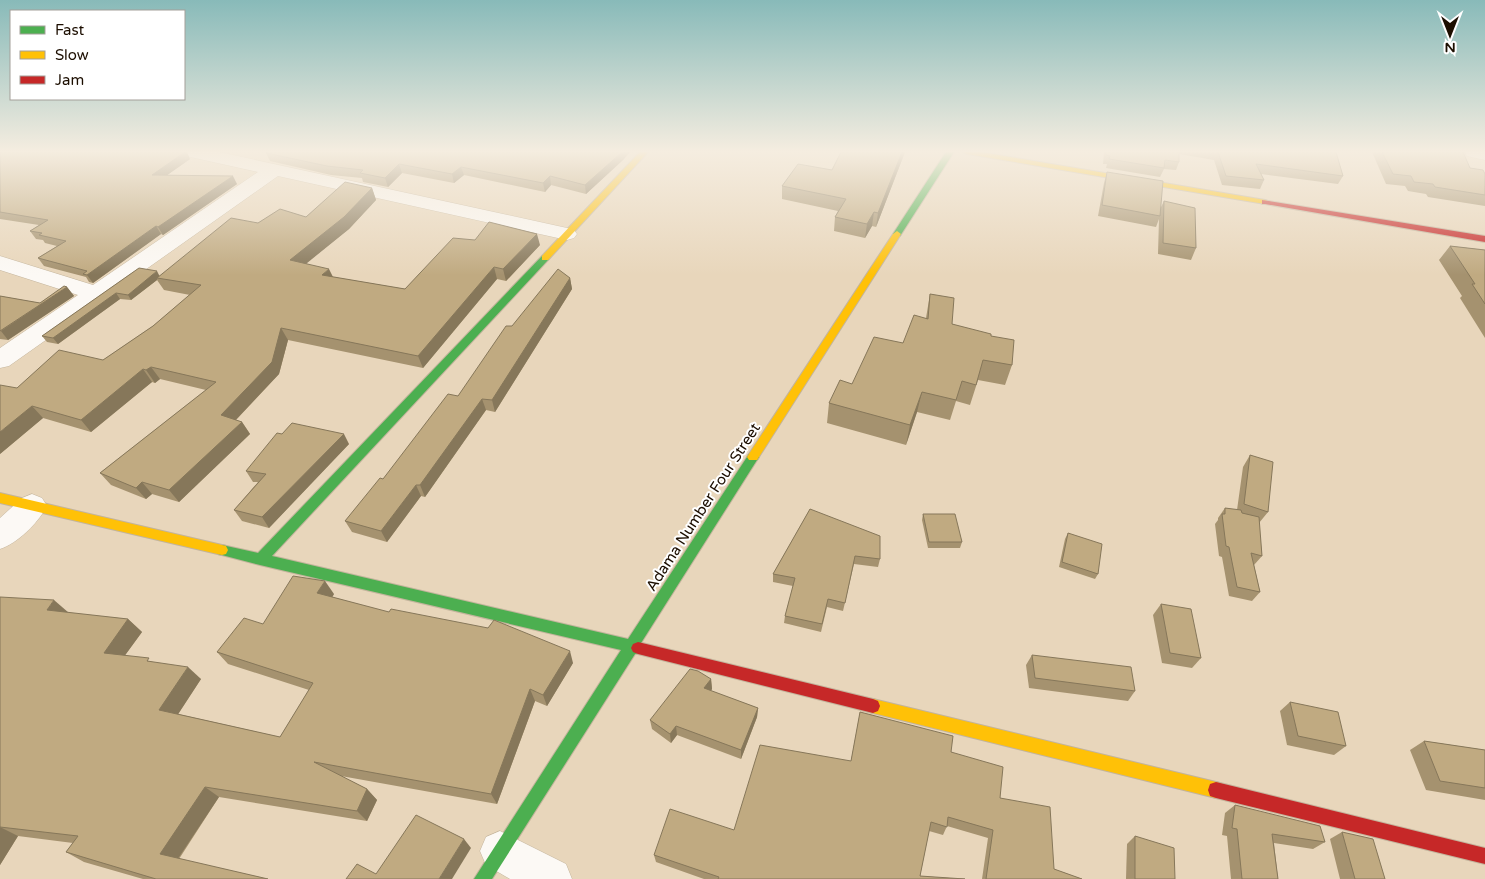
<svg xmlns="http://www.w3.org/2000/svg" width="1485" height="879" viewBox="0 0 1485 879" font-family="'Varela Round',sans-serif">
<style>
.lines{fill:none;stroke-linecap:round;stroke-linejoin:round}
.street-casing{stroke:#c3b49c;stroke-width:1}
.fast-casing{stroke:#c3b49c;stroke-width:2}
.slow-casing{stroke:#c3b49c;stroke-width:2}
.jam-casing{stroke:#c3b49c;stroke-width:2}
.street{fill:#fcf9f5;fill-rule:evenodd}
.fast{fill:#4caf50;fill-rule:evenodd}
.slow{fill:#ffc107;fill-rule:evenodd}
.jam{fill:#c62828;fill-rule:evenodd}
.wall{fill:#a5926f}
.shaded-wall{fill:#86775a}
.building{fill:#c0aa81;stroke:#86775a}
.labels{text-anchor:middle;dominant-baseline:central;stroke-width:4;stroke-linejoin:round;paint-order:stroke}
.street-label{font-size:15px;fill:#1c0e00;stroke:#fff}
</style>
<rect width="100%" height="100%" fill="#e8d6bb"/>
<g class="lines">
<defs>
<g id="street">
<polygon points="184,152 219,152 567,228 574,230 577,234 574,238 567,240 278,176 9,366 0,368 0,348 78,295 0,270 0,256 93,285 258,172 186,156"/>
<polygon points="1465,152 1485,152 1485,160 1467,156"/>
<path d="M32,494L42,498L47,506C38,523 18,543 0,549V518L22,498Z"/>
<polygon points="500,831 566,864 572,879 510,879 486,865 480,851 486,837"/>
</g>
<g id="fast">
<polygon points="946,152 954,152 900,236 894,236 893,234"/>
<polygon points="545,255 549,258 548,260 272,556 628,639 749,454 757,454 759,457 757,460 641,643 645,648 643,652 635,654 492,879 474,879 621,650 260,565 218,554 216,550 218,546 222,545 258,553 542,256"/>
</g>
<g id="slow">
<polygon points="640,152 648,152 548,260 542,260 542,256"/>
<polygon points="963,152 981,152 1265,200 1269,202 1265,204 967,154"/>
<polygon points="897,231 901,234 757,460 749,460 747,457 749,454 893,234"/>
<polygon points="0,493 222,545 226,546 228,550 226,554 222,555 0,503"/>
<polygon points="873,699 1216,782 1222,784 1224,790 1222,796 1216,798 873,713 868,711 866,706 868,701"/>
</g>
<g id="jam">
<polygon points="1262,200 1485,236 1485,242 1265,204 1262,204"/>
<polygon points="638,642 873,699 878,701 880,706 878,711 873,713 638,654 633,652 631,648 633,644"/>
<polygon points="1216,782 1485,848 1485,864 1216,798 1210,796 1208,790 1210,784"/>
</g>
</defs>
<use href="#street" class="street-casing"/>
<use href="#fast" class="fast-casing"/>
<use href="#slow" class="slow-casing"/>
<use href="#jam" class="jam-casing"/>
<use href="#street" class="street"/>
<use href="#fast" class="fast"/>
<use href="#slow" class="slow"/>
<use href="#jam" class="jam"/>
</g>
<g class="wall">
<polygon points="0,152 190,159 167,175 237,184 163,235 161,234 93,283 89,282 86,277 44,266 38,258 57,246 45,243 43,240 36,239 30,231 39,225 0,219"/>
<polygon points="841,152 905,152 876,227 872,226 865,238 834,231 835,217 838,211 782,199 782,186 832,170"/>
<polygon points="1104,152 1336,152 1343,176 1338,184 1261,174 1264,180 1260,189 1222,185 1214,160 1179,154 1179,162 1176,170 1164,169 1160,177 1106,168 1107,164 1103,164"/>
<polygon points="1372,152 1463,152 1470,168 1485,174 1485,206 1428,197 1426,194 1408,191 1405,186 1386,184"/>
<polygon points="266,153 624,159 586,194 551,185 545,192 464,175 454,183 402,173 388,187 363,182 362,178 331,175 270,161"/>
<polygon points="1107,172 1161,207 1164,201 1196,248 1191,260 1158,254 1159,219 1156,227 1098,216 1104,183"/>
<polygon points="372,188 376,200 349,229 306,263 333,277 405,289 540,245 506,281 497,279 423,368 288,340 279,374 236,420 242,422 250,434 179,502 152,494 146,499 111,485 100,473 206,390 160,379 155,383 152,382 91,432 43,418 0,454 17,388 103,360 153,326 190,295 164,290 157,280 131,300 120,299 58,344 47,342 42,336 139,268 160,276 258,223 306,217"/>
<polygon points="1450,246 1485,250 1485,338 1460,298 1462,296 1439,260"/>
<polygon points="570,278 572,289 495,412 486,410 425,497 421,496 387,542 352,532 345,521 383,479 458,396 512,326"/>
<polygon points="67,287 74,296 8,340 0,339 0,296 40,303"/>
<polygon points="930,294 952,324 991,336 1012,365 1005,385 978,380 970,405 956,401 950,420 917,412 906,445 827,423 829,403 903,343 926,318"/>
<polygon points="282,434 349,444 269,528 242,521 234,510 258,482 253,482 246,471"/>
<polygon points="1250,455 1268,512 1259,523 1262,556 1254,565 1260,592 1252,601 1229,596 1222,557 1219,556 1215,524 1218,520 1218,518 1225,508 1237,510 1243,467"/>
<polygon points="810,509 880,559 878,567 854,564 843,611 827,607 821,632 784,623 785,616 793,586 773,582 773,574"/>
<polygon points="923,514 962,542 960,548 928,548 922,520"/>
<polygon points="1068,533 1098,574 1095,579 1059,567 1065,539"/>
<polygon points="334,594 332,597 573,663 547,706 535,701 497,804 341,776 367,789 377,800 367,821 219,797 179,859 268,879 143,879 84,862 66,852 73,843 18,836 0,865 0,597 69,613 128,619 142,632 125,655 153,662 201,679 178,714 280,737 309,690 228,664 217,652 263,624"/>
<polygon points="1161,604 1201,658 1192,668 1162,663 1153,615"/>
<polygon points="1032,655 1135,691 1128,701 1029,688 1026,665"/>
<polygon points="711,679 712,689 711,691 758,708 757,717 741,759 677,735 671,743 652,729 650,720"/>
<polygon points="1290,702 1346,746 1334,755 1287,745 1280,711"/>
<polygon points="860,712 951,752 1000,798 1054,869 1082,879 982,879 988,838 947,826 943,835 929,831 920,876 965,879 704,879 656,862 654,855 734,830 851,761"/>
<polygon points="1424,741 1485,750 1485,800 1426,790 1410,750"/>
<polygon points="1235,805 1325,842 1313,849 1274,843 1278,879 1231,879 1227,836 1222,835 1225,813"/>
<polygon points="1342,832 1385,879 1340,879 1330,839"/>
<polygon points="1135,836 1175,879 1126,879 1127,844"/>
</g>
<g class="shaded-wall">
<polygon points="185,152 187,152 190,159 156,183 152,175"/>
<polygon points="622,152 630,152 624,159 586,194 585,185"/>
<polygon points="902,152 905,152 876,227 878,213"/>
<polygon points="399,164 402,173 388,187 385,178"/>
<polygon points="461,167 464,175 454,183 452,174"/>
<polygon points="233,176 237,184 163,235 158,227"/>
<polygon points="550,176 551,185 545,192 543,183"/>
<polygon points="372,188 376,200 349,229 296,272 290,260"/>
<polygon points="874,212 872,226 865,238 867,224"/>
<polygon points="156,226 161,234 93,283 87,275"/>
<polygon points="537,234 540,245 506,281 503,269"/>
<polygon points="494,267 497,279 423,368 418,356"/>
<polygon points="329,269 335,281 322,275"/>
<polygon points="157,271 160,277 157,278 157,280 131,300 128,295"/>
<polygon points="570,278 572,289 495,412 492,400"/>
<polygon points="67,287 74,296 8,340 1,331"/>
<polygon points="116,293 120,299 58,344 53,338"/>
<polygon points="281,328 288,340 279,374 229,427 221,415"/>
<polygon points="151,367 160,379 155,383 146,370"/>
<polygon points="143,369 152,382 91,432 81,420"/>
<polygon points="922,392 917,412 906,445 910,425"/>
<polygon points="482,399 486,410 425,497 420,485"/>
<polygon points="32,406 43,418 0,454 0,432"/>
<polygon points="242,422 250,434 179,502 169,490"/>
<polygon points="344,434 349,444 269,528 262,517"/>
<polygon points="142,482 152,494 146,499 136,488"/>
<polygon points="416,485 421,496 387,542 381,531"/>
<polygon points="325,581 334,594 327,606 317,593"/>
<polygon points="54,600 69,613 47,610"/>
<polygon points="128,619 142,632 118,665 104,653"/>
<polygon points="570,651 573,663 547,706 543,695"/>
<polygon points="188,667 201,679 173,722 159,710"/>
<polygon points="711,679 712,689 705,698 704,688"/>
<polygon points="530,689 535,701 497,804 491,794"/>
<polygon points="758,708 757,717 741,759 741,750"/>
<polygon points="676,726 677,735 671,743 670,734"/>
<polygon points="205,787 219,797 175,863 160,854"/>
<polygon points="367,789 377,800 367,821 357,811"/>
<polygon points="0,827 18,836 0,865"/>
<polygon points="464,839 471,848 452,879 439,879"/>
</g>
<g class="building">
<polygon points="0,152 185,152 152,175 233,176 158,227 156,226 87,275 83,274 87,271 38,258 66,241 39,235 42,233 30,231 48,220 0,212"/>
<polygon points="267,152 622,152 585,185 550,176 543,183 461,167 452,174 399,164 385,178 360,173 363,170 327,166 266,153"/>
<polygon points="841,152 902,152 878,213 874,212 867,224 835,217 846,199 782,186 798,164 832,170"/>
<polygon points="1106,152 1179,152 1179,162 1165,160 1164,168 1109,159 1110,156 1106,155"/>
<polygon points="1218,152 1336,152 1343,176 1256,164 1264,180 1226,176"/>
<polygon points="1382,152 1463,152 1470,168 1483,170 1485,174 1485,195 1435,187 1433,184 1414,182 1411,176 1393,174"/>
<polygon points="1107,172 1163,181 1160,216 1102,205"/>
<polygon points="345,182 372,188 344,217 290,260 329,269 322,275 405,289 453,238 475,240 489,222 537,234 503,269 494,267 418,356 281,328 272,362 221,415 242,422 169,490 142,482 136,488 100,473 216,382 151,367 146,370 143,369 81,420 32,406 0,432 0,385 17,388 59,350 103,360 153,326 201,285 157,278 231,218 258,223 280,209 306,217"/>
<polygon points="1164,201 1195,208 1196,248 1163,243"/>
<polygon points="1450,246 1485,250 1485,304 1472,284 1475,284"/>
<polygon points="139,268 157,271 128,295 116,293 53,338 42,336"/>
<polygon points="558,269 570,278 492,400 482,399 420,485 416,485 381,531 345,521 380,478 383,479 448,394 458,396 506,326 512,326"/>
<polygon points="64,286 67,287 0,331 0,296 40,303"/>
<polygon points="930,294 954,298 952,324 991,334 991,336 1014,340 1012,365 983,360 976,385 962,381 956,400 922,392 910,425 829,403 840,380 852,384 874,337 903,343 914,315 928,319"/>
<polygon points="292,423 344,434 262,517 234,510 266,474 246,471 277,433 282,434"/>
<polygon points="1250,455 1273,462 1268,512 1244,504"/>
<polygon points="1225,508 1241,510 1242,513 1259,517 1262,556 1251,553 1260,592 1237,587 1229,547 1226,546 1222,514 1225,514"/>
<polygon points="810,509 880,536 880,559 855,556 845,603 828,599 822,624 785,616 795,578 773,574"/>
<polygon points="923,514 955,514 962,542 929,542"/>
<polygon points="1068,533 1102,544 1098,574 1062,562"/>
<polygon points="293,576 325,581 317,593 389,612 391,609 488,628 494,620 570,651 543,695 530,689 491,794 314,762 367,789 357,811 205,787 160,854 268,879 156,879 66,852 78,836 0,827 0,597 54,600 47,610 128,619 104,653 149,658 147,661 188,667 159,710 280,737 313,683 217,652 244,618 263,624"/>
<polygon points="1161,604 1191,609 1201,658 1170,653"/>
<polygon points="1032,655 1131,667 1135,691 1035,678"/>
<polygon points="690,669 698,671 711,679 704,688 758,708 741,750 676,726 670,734 650,720"/>
<polygon points="1290,702 1338,712 1346,746 1298,736"/>
<polygon points="860,712 953,736 951,752 1003,767 1000,798 1050,807 1054,869 1082,879 986,879 993,830 948,817 947,827 931,822 920,876 965,879 718,879 719,877 654,855 670,809 734,830 760,745 851,761"/>
<polygon points="1424,741 1485,750 1485,788 1440,781"/>
<polygon points="1235,805 1320,826 1325,842 1272,834 1278,879 1242,879 1237,829 1232,828"/>
<polygon points="416,815 464,839 439,879 346,879 357,864 376,874"/>
<polygon points="1342,832 1373,839 1385,879 1355,879"/>
<polygon points="1135,836 1174,848 1175,879 1135,879"/>
</g>
<linearGradient id="sky" x2="0" y2="1"><stop stop-color="#88bab9"/><stop offset="0.55" stop-color="#f5ede0"/><stop offset="1" stop-color="#f5ede0" stop-opacity="0"/></linearGradient>
<rect width="1485" height="275" fill="url(#sky)"/>
<g class="labels">
<g class="street-label">
<text transform="translate(703 507) rotate(-57)">Adama Number Four Street</text>
</g>
</g>
<rect x="10" y="10" width="175" height="90" fill="#ffffff" stroke="#a49f99"/>
<rect x="20" y="26" width="25" height="8" fill="#4caf50" stroke="#a49f99"/>
<text x="55" y="35" font-size="15" fill="#1c0e00">Fast</text>
<rect x="20" y="51" width="25" height="8" fill="#ffc107" stroke="#a49f99"/>
<text x="55" y="60" font-size="15" fill="#1c0e00">Slow</text>
<rect x="20" y="76" width="25" height="8" fill="#c62828" stroke="#a49f99"/>
<text x="55" y="85" font-size="15" fill="#1c0e00">Jam</text>
<g transform="translate(1450 35) rotate(180)" stroke="#ffffff" stroke-width="4" paint-order="stroke">
<path d="M0-4L9 19L0 12L-9 19Z" fill="#1c0e00"/>
<text y="-8" font-size="14" font-weight="bold" text-anchor="middle" fill="#1c0e00">N</text>
</g>
</svg>
